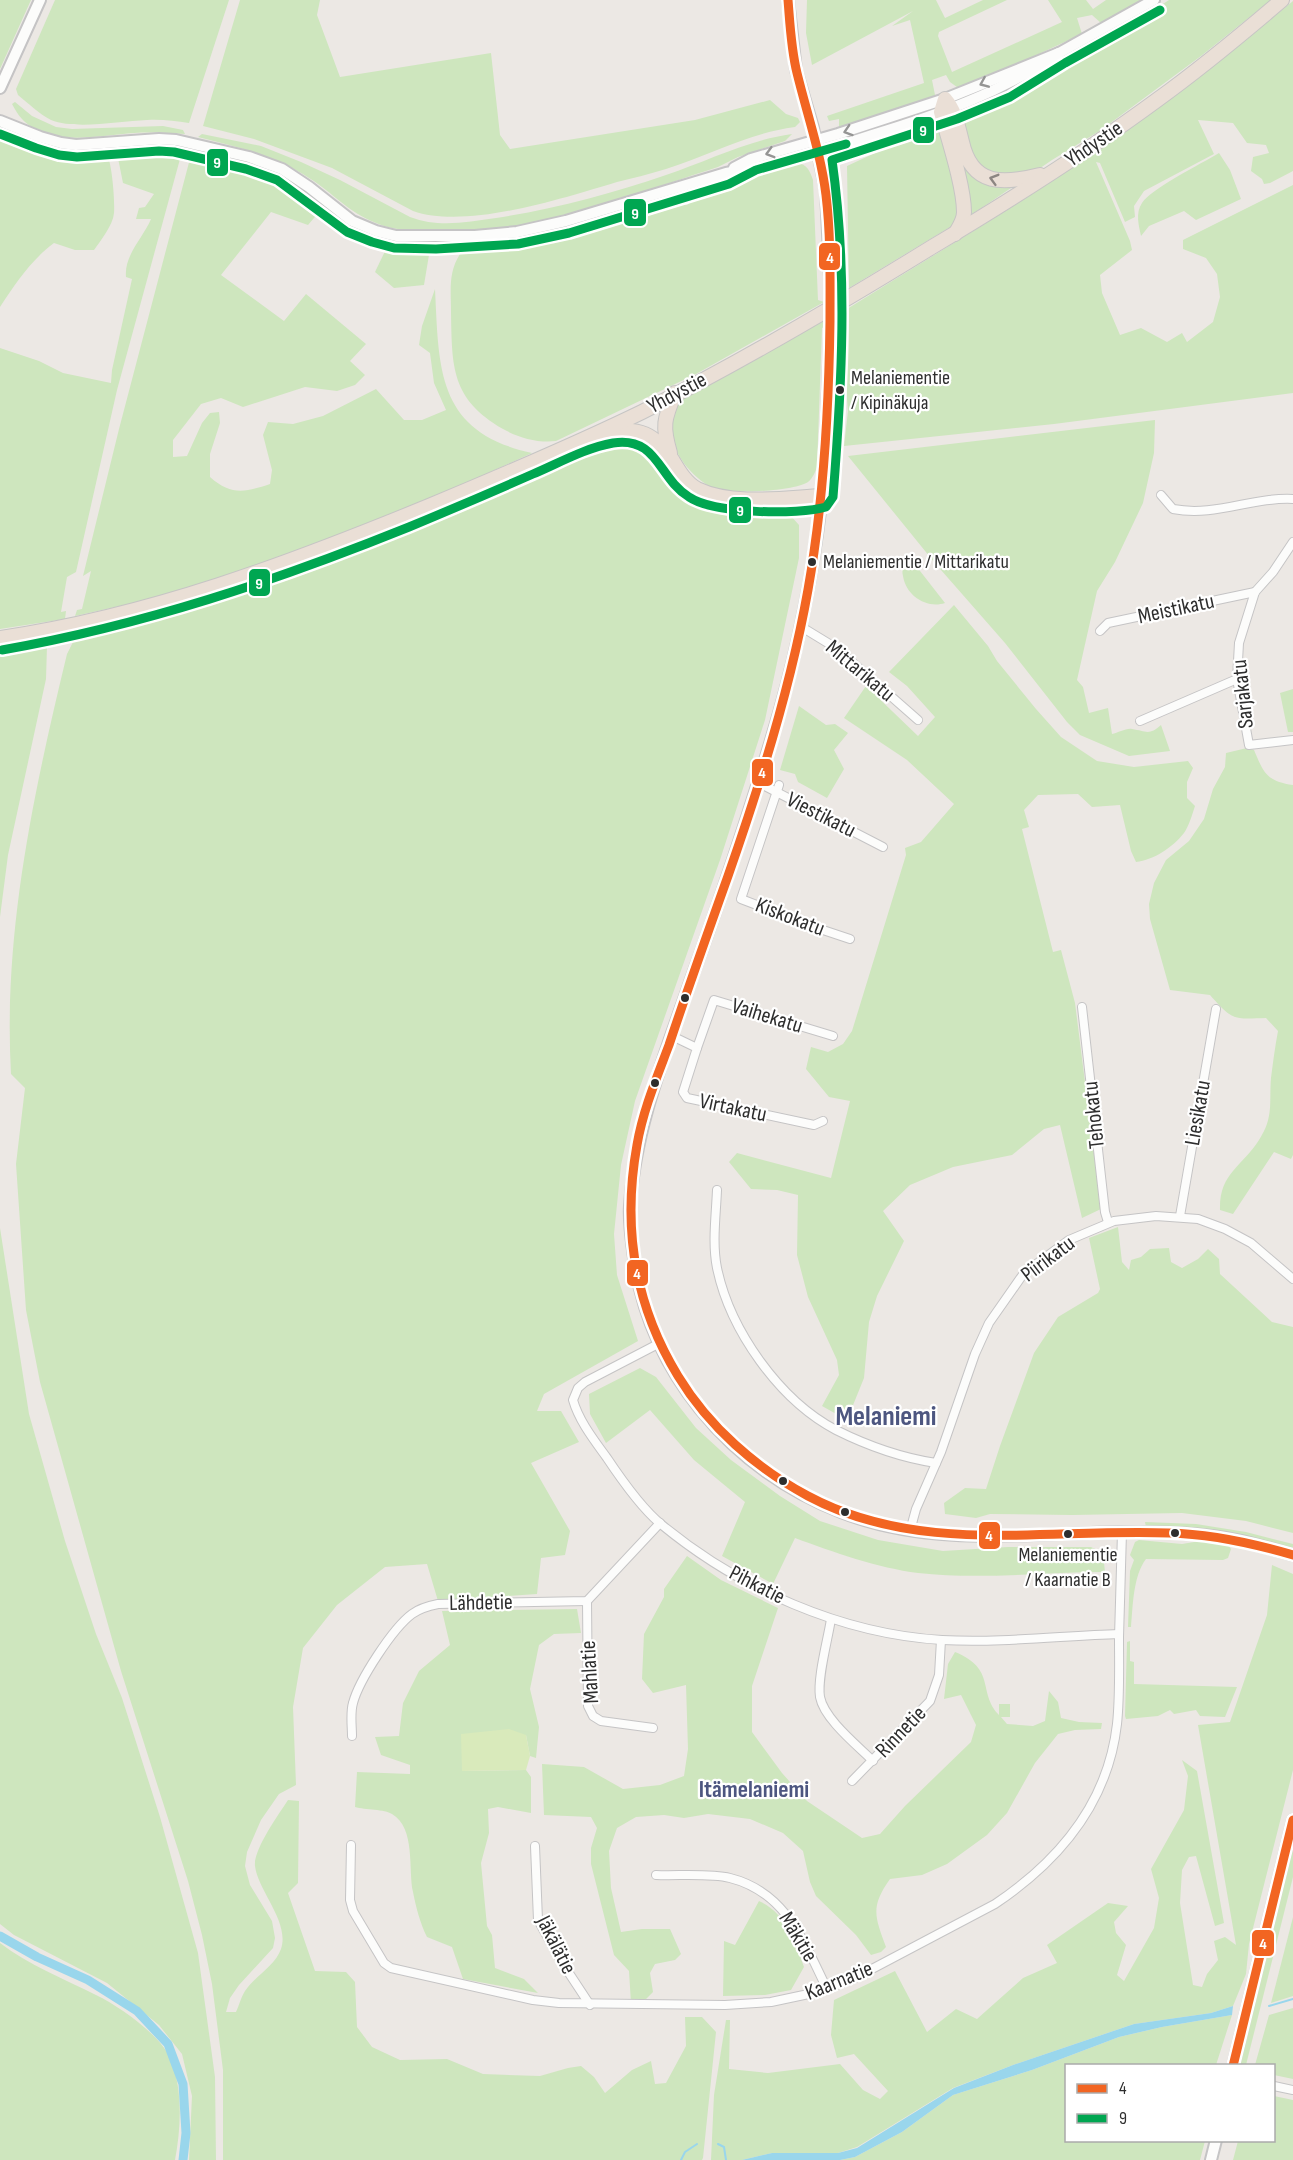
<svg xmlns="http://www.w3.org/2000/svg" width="1293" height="2160" viewBox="0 0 1293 2160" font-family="'Sofia Sans Condensed',sans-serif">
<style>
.green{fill:#cee6be}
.pitch{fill:#d9eabb}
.water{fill:#99d6ec}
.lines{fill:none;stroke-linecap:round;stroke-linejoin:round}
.stream{stroke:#99d6ec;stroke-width:2}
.canal{stroke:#99d6ec;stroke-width:9}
.street-casing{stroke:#c5c4c5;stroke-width:10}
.secondary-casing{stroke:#c5c4c5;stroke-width:14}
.highway-casing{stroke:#c6c5c4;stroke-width:16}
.street{stroke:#fcfcfb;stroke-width:8}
.secondary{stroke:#fcfcfb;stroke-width:10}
.highway{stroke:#eadfd6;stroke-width:14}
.secondary-bridge-casing{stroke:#c5c4c5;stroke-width:14;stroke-linecap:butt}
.secondary-bridge{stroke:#fcfcfb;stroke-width:10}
.bus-1-casing{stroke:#fff;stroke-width:14}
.bus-2-casing{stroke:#fff;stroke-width:14}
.bus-1{stroke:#f26522;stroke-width:9}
.bus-2{stroke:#00a651;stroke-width:9}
.oneway{stroke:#959594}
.oneway2{stroke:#8c8682}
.bus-dot{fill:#2e2e2e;stroke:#fff;stroke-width:2}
.labels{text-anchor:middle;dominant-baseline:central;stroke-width:4.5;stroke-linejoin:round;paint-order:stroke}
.bus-label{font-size:20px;fill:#2e2e2e;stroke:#fff;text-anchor:start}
.street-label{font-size:22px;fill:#2e2e2e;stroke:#fff}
.neighbourhood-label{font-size:24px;font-weight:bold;fill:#4d5680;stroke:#fff}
.district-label{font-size:28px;font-weight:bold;fill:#4d5680;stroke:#fff}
.line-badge{stroke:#fff;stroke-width:2}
.badge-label{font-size:16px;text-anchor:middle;font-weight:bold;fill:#fff}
</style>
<rect width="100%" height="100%" fill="#ece8e4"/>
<g class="green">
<polygon points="0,0 31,0 0,69"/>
<path d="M55,0H229L189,123C175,121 161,119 147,120C120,121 76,130 51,120C39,114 28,103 18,95L16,89Z"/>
<path d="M240,0H320L317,15L340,77L491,53L500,135L510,149L695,120L770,100L786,114L798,118L800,122L795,127C749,133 710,155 666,169C650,174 633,178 617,182C563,198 467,230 413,211L332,168L254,139L203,126Z"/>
<polygon points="807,0 936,0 945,18 983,0 1007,0 939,32 938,36 952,72 1062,22 1048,0 1086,0 1093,9 1106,0 1142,0 1101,23 1092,15 1077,18 1082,34 961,90 950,82 946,75 932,80 935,95 930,100 908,105 839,130 839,119 829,121 827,116 924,83 910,20 892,26 913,11 812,65 806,33"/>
<polygon points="1169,0 1271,0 1201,56 1101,130 1052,160 980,209 849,288 847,166 929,128 969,121 973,113 991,99 1131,25"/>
<path d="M1293,1V171L1270,183L1264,184L1262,179L1251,171L1253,157L1269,153L1266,145L1247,143L1233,123L1198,120L1214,154L1144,191L1134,206L1135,217L1125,222L1100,163L1096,162L1130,241L1132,250L1100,275L1102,293L1120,335L1141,328L1167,342L1182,333L1187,342L1213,322L1220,297L1217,274L1206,258L1183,249V240L1293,185V393L1054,424L844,446L848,411L843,351L845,317L848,315L847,309C927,259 1008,211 1087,158C1158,110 1226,56 1293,1Z"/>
<path d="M15,102L32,116L56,127L72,129L163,126L183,130L185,134C168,133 151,132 134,133C99,135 50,148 22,119C18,115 15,109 12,104Z"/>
<path d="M202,134L261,146L301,162L340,180L410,217C439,228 467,222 496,218C554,209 611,194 666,175C708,161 748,140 792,134L785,141L738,157L718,167C627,196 532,235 435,232C415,231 395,231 376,223C348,212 333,193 309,178C275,155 237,147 198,137Z"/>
<path d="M0,136L27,139L65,149L106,152C112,161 115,201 114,213C113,225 101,240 94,250H75L54,243C31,260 16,283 0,307Z"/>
<path d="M153,143L182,145L183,148L117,390L76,572L67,577L61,612L66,611L65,619L0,629V348L39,361L63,373L111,383L112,370L132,279L126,277C124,255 143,238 151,219H136L139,208L145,207L154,194L123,183L117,153L119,147Z"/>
<path d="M192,151L240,160L276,176L322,205L320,211L308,225L271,212L221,275L284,321L306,294L366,344L350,361L365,375L355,385L337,391L305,387L243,407L221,398L201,404L173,440V457L187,456L202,423L210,413L219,412L220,423L210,454V477C231,496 246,492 270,484L272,470L263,435L268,422L293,424L323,416L376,389L404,420H422L446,410L434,383L430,353L419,345L422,326L435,289C439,371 437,432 532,453L440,495L337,536L229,576L151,599L75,616L77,610L82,609L91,571L83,576L119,429Z"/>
<path d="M1219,153L1230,170L1241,199L1196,220L1184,211L1149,226L1141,236C1139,226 1135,213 1142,203C1152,188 1201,164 1219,153Z"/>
<path d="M797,163C807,164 810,171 813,180L818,300L824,302L696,374L556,441C538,443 519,438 503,429C451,399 452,367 451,312C451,290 448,273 460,254L489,243L529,236L668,195L674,196L681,204L687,205L692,201V193L695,188Z"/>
<polygon points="398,241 424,242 430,249 424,285 394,288 375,272 388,245"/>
<path d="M825,319V327L822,328L817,467C815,472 813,478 808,482C796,491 727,495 713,488C692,478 670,451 670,426C670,419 676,408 679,401Z"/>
<path d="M1155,420L1154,453L1143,503L1115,562L1097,591L1077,680L1083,687L1089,713L1108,708L1112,734C1118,733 1126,728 1132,729C1146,731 1149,736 1161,725L1170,751L1129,756L1080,735L1067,722L1005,643L934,562L848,456Z"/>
<path d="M630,434L652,443L676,479L688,491L705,502L718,506H782L799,525V558L765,720L720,860L635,1101L621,1165L614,1234L617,1275L638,1341L544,1394L537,1411H561L579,1442L531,1463L570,1531L565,1555L541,1558L537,1594L438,1601L427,1564L385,1567L337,1605L303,1648L293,1707L296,1785L279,1794L261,1820L247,1852L245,1866L250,1885L272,1921L275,1938L273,1948L239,1985L230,1998L226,2012H236C239,2006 241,1997 245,1991C255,1976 275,1966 281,1949C290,1922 258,1891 255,1866C253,1850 279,1814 288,1800L299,1801L298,1883L288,1893L315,1971L346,1972L355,1982L357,2027L372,2047L400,2060L447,2059L483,2074L540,2076L568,2068L581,2066L594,2077L605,2093L632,2070L651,2061L655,2084L666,2083L686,2046L685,2017H702L716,2032L703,2158L702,2160H223V2070L212,1984L202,1935L188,1881L121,1671L40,1382L26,1310L16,1164L25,1088L11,1074C3,932 34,791 67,654L73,642L67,643L71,632L164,610L268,578L370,539L548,462L611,437Z"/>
<path d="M906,553L945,603C927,609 906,596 903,576C901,569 905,560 906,553Z"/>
<path d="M954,605L988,646L997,661L1036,709L1061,737L1097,761L1134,767L1188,761L1193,768L1187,782V798L1195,806C1192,815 1189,826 1184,833C1173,847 1154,860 1136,862L1131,851L1120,805L1092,807L1078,794L1038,795L1024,810L1029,827L1022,829L1053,952L1061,950L1075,1003L1101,1209L1082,1218L1060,1125L1044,1129L1012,1155L953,1167L910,1185L883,1211L904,1241L877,1296L869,1322L864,1378L847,1420L822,1406L839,1375L837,1360L808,1297L797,1255L798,1195L777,1190L751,1189L729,1162L737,1153L831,1178L850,1101L829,1097L806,1069L811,1047L828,1052L843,1044L852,1031L906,855L905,848L921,842L954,804L907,760L844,718L866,686L918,736L935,717L907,686L889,672Z"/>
<polygon points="60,634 58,644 47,646 46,679 8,855 0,917 0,643"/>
<polygon points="1293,689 1293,732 1288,732 1280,693"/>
<polygon points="799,706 826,725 835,724 848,733 834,750 844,769 827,798 798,782 795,774 780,770"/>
<path d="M1247,748L1254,750C1264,774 1267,781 1293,785V1155L1291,1159L1274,1152L1233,1214L1220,1210C1219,1173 1242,1167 1259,1140C1274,1117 1269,1103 1271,1078C1273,1062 1275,1047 1278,1031L1266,1018C1233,1019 1233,1021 1210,995L1170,990L1150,919L1149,904L1154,883L1166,860L1189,841L1204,819L1213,789L1225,767L1226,753Z"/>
<polygon points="1118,1227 1122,1262 1129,1270 1131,1260 1141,1257 1150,1249 1169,1248 1171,1262 1182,1268 1198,1259 1208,1249 1219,1259 1220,1274 1272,1322 1293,1327 1293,1533 1246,1521 1182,1513 1072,1515 990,1514 976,1518 945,1514 944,1503 965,1488 986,1489 1000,1446 1034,1353 1058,1317 1098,1293 1100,1289 1089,1238"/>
<polygon points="0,1228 29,1414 65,1541 96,1634 122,1698 160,1817 198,1953 215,2077 216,2160 189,2160 192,2096 182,2054 159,2025 107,1983 14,1935 0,1924"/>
<path d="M640,1368L656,1377L696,1428L731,1460L780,1496L820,1521L878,1540L943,1551L1008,1547H1091L1103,1553L1105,1572C1043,1572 980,1580 918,1573C878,1568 833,1552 795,1538L773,1584L722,1556L745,1502L694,1460L650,1410L606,1443L590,1414L589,1394Z"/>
<polygon points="1145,1522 1196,1524 1246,1532 1293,1544 1293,1548 1245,1537 1146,1527"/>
<path d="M1139,1540L1182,1544L1200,1541L1228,1545L1231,1549L1228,1558L1223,1560L1146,1559C1133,1576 1133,1606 1131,1627H1128L1130,1571L1134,1560L1130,1555L1135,1542Z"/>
<path d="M687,1556L721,1580L778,1608L752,1686V1732L782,1773L807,1801L862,1838L880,1834L905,1806L971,1742L976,1725L961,1695L944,1699L948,1664L955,1652C997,1669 977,1692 999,1715V1704H1010V1717H1001L1007,1724L1033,1726L1045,1721L1049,1691L1058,1702L1061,1718L1079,1722L1102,1723L1101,1729L1075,1730L1058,1734L1035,1763L1007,1813L987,1835L947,1864L922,1875L890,1879C870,1907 875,1917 886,1947L881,1952L871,1955L856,1935L816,1896L810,1882L803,1851L783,1833L750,1819L708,1814L684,1818L664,1815L636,1817L617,1828L609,1851L611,1888L621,1932L642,1929H670L681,1954L675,1960L655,1964L650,1973L653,1992L646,1999L631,2003L629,1971L614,1955L591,1864V1848L597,1828L591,1817L544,1815L542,1764L584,1767L623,1789L660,1785L684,1776L688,1749L686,1685L653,1693L642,1679L644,1634L664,1597V1589Z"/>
<polygon points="1272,1565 1293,1574 1293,1770 1249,1944 1246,1974 1233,2006 1211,2013 1134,2024 1013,2065 953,2088 857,2147 838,2153 772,2153 742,2160 711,2160 714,2095 726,2020 730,2020 729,2069 768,2073 840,2064 863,2090 880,2099 888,2091 854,2054 837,2058 831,2035 834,2000 895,1971 927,2032 956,2009 977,2019 1023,1978 1057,1963 1047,1945 1108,1903 1128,1906 1114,1922 1116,1933 1126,1945 1117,1975 1124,1981 1154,1928 1159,1898 1151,1869 1184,1810 1188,1776 1182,1760 1197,1771 1224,1923 1215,1926 1196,1856 1189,1857 1182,1870 1180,1903 1193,1985 1202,1987 1207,1974 1218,1960 1214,1941 1225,1937 1236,1945 1198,1725 1230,1722 1267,1615"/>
<path d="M577,1609L581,1633L554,1634L539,1645L530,1689L539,1727L536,1758L530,1756L526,1735L462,1771L526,1770L531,1777V1813L498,1807L488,1809L489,1833L481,1863L487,1926L492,1935L495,1968L524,1979L538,1993L463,1979L452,1947L427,1937C420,1923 416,1907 413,1892C408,1870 416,1828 392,1814C385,1809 365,1810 355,1807L357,1772L410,1774V1765L381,1755L375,1737L399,1736L403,1703L419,1671L450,1645L442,1611Z"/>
<polygon points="1130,1641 1130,1661 1134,1662 1134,1684 1237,1687 1225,1717 1200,1716 1196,1710 1174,1714 1170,1710 1158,1716 1126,1719 1125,1716 1127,1642"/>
<polygon points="1293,1840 1293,1877 1246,2065 1241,2065 1241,2051"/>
<path d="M759,1901C786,1913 795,1941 804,1967L791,1990L765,1995L723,1996L724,1941L735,1945Z"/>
<polygon points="1293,1917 1293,1996 1271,2003"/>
<path d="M0,1943C29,1965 64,1979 96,1995C119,2006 162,2036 171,2060C183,2091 181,2128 175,2160H0Z"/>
<polygon points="1293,2008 1293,2079 1274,2075 1274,2066 1255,2065 1269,2015"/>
<polygon points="1232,2015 1216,2065 1066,2066 1066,2140 1205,2141 1200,2160 840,2160 855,2157 902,2132 953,2095 1032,2070 1119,2037 1162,2027"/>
<polygon points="1274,2096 1293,2100 1293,2160 1233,2160 1238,2141 1274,2140"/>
</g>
<polygon class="pitch" points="509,1729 526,1735 530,1756 526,1770 462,1771 461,1734"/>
<polygon class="water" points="1233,2006 1232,2015 1162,2027 1119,2037 1032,2070 953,2095 902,2132 855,2157 840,2160 742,2160 772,2153 838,2153 857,2148 954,2088 1013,2065 1134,2024 1211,2013"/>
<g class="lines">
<g class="stream">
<polyline points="1269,2006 1293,1999"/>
<polyline points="718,2144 724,2147 726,2160"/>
<polyline points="681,2160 685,2152 697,2144"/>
</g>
<polyline class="canal" points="0,1936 37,1957 88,1980 137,2011 168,2044 183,2084 186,2133 183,2160"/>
<defs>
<g id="street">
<path d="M1161,495L1173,509C1216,517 1251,497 1293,499"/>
<polyline points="1293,542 1273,572 1255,592 1239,643 1237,679 1249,745 1293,740"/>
<polyline points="800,626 836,648 918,720"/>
<polyline points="1100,631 1108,623 1255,592"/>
<polyline points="1140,721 1237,679"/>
<polyline points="759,783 883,847"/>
<polyline points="779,785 741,899 814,927 850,939"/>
<polyline points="1082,1007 1105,1212 1108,1222"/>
<polyline points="672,1036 697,1048 683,1092 687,1098 814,1125 823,1121"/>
<polyline points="697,1048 714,1000 833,1036"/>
<path d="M717,1190C716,1215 712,1243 717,1268C730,1330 779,1400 836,1430C866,1445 903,1458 936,1463"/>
<polyline points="1180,1216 1216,1009"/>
<path d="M658,1344L585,1382L578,1388L573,1400C579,1421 594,1440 607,1458C621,1479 642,1509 662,1525C740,1589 841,1634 942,1640C1001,1643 1060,1636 1119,1634"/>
<polyline points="910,1531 916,1509 941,1452 975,1354 989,1323 1024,1273 1069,1240 1114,1221 1156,1216 1198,1219 1225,1229 1251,1243 1293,1279"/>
<polyline points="587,1601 588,1706 593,1716 601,1721 653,1728"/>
<path d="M831,1619C828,1639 817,1678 820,1697C824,1719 858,1746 873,1761"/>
<path d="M352,1736C352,1726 350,1713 353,1703C359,1680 393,1628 412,1614C420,1608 428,1606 438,1604L587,1601L660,1523"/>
<polyline points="852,1781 930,1701 939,1675 941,1640"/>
<path d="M351,1845L350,1900L353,1911L384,1963L391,1968L533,2000L559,2003L725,2005L771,2002L818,1992L853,1979L995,1904C1059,1861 1108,1803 1117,1724C1120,1696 1119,1666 1119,1637C1120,1602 1121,1567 1122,1532"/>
<polyline points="535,1846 538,1920 561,1961 590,2005"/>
<path d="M656,1875C677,1876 710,1873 730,1878C786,1892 804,1942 827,1989"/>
<polyline points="1274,2086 1293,2090"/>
</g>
<g id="secondary">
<polyline points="788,0 796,70 813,128 826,191 830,276"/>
<polyline points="0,88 40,0"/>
<path d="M0,121L40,137L61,143L76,145L159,139L176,140L249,157L282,169L309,187L352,221L376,231L396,236H475L517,232L566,221L726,173C776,165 824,151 872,135C938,115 1002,92 1059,53"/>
<polyline points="734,168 751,159 838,134 945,99 1059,53 1154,0"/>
<path d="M830,336C828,389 827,441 822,494C814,567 800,639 780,710C754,800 724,889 692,977C666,1052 635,1126 630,1206C629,1220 631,1235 633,1250C647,1369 729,1468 841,1512C930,1547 1026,1534 1119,1532C1159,1532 1203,1532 1242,1541C1259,1545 1276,1550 1293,1555"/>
<polyline points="1233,2066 1293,1820"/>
<polyline points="1211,2160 1216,2140"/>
</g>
<g id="highway">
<path d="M955,234C959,227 964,221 964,212C964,186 948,138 941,112L945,99C956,112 958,127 962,142C972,187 1004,184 1040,175"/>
<path d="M607,433C639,426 655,434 673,461C679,471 686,483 697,489C732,506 784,498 821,496"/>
<path d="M670,453C662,426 664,419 675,393"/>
<path d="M0,638C150,616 290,563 429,506C501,476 572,446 642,412C741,362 838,305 932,247C1009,201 1085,153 1157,100C1200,69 1241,35 1282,0"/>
</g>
</defs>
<use href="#street" class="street-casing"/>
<use href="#secondary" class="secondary-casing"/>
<use href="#highway" class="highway-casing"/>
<use href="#street" class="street"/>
<use href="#secondary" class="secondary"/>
<use href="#highway" class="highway"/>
<defs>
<polyline id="secondary-bridge" points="830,276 830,336"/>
</defs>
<use href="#secondary-bridge" class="secondary-bridge-casing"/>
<use href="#secondary-bridge" class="secondary-bridge"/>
<defs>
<g id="bus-1">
<path d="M788,0C790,24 791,49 797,73C807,114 821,154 826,195C831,237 830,279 830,321C829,398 825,476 814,552C799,660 764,773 728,876C708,932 688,988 669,1045C657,1077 643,1110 637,1145C622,1228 634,1304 678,1376C709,1427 756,1468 808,1496C920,1556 1048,1528 1169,1533C1212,1534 1252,1543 1293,1555"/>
<polyline points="1233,2066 1293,1820"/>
</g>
<g id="bus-2">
<polyline points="0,134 36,148 59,155 77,157 159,151 174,152 246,169 277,180 347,232 372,242 394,248 436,249 518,244 569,233 729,184 756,170 846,144"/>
<path d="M2,650C144,625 275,581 409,527C450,510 492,492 533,474C559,463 585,448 613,443C658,436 658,478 689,497C714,514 798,515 826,507L833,497C842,384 848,273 832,160L957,119L1010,97L1065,63L1160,10"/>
</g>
</defs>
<use href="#bus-1" class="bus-1-casing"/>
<use href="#bus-2" class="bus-2-casing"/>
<use href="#bus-1" class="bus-1"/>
<use href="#bus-2" class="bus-2"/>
</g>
<defs><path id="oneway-chevron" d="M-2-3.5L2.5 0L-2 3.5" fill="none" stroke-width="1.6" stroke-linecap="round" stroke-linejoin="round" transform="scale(1.5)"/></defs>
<g class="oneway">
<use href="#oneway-chevron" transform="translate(984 83) rotate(157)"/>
<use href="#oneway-chevron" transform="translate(848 131) rotate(162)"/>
<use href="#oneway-chevron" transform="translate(770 153) rotate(164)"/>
</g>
<use class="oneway2" href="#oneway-chevron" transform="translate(994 179) rotate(-164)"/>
<g class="bus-dot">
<circle cx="840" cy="390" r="5"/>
<circle cx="812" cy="562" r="5"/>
<circle cx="685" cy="998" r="5"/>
<circle cx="655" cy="1083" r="5"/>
<circle cx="783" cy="1481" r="5"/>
<circle cx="845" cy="1512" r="5"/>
<circle cx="1175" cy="1533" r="5"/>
<circle cx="1068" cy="1534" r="5"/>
</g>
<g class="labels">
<g class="bus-label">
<text x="851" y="378">Melaniementie<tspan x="851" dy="25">/ Kipinäkuja</tspan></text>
<text x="823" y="562">Melaniementie / Mittarikatu</text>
<text x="1068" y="1555" text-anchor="middle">Melaniementie<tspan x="1068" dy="25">/ Kaarnatie B</tspan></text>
</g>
<g class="street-label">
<text transform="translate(1094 144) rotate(-34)">Yhdystie</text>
<text transform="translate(677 393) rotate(-28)">Yhdystie</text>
<text transform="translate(1176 609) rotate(-12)">Meistikatu</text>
<text transform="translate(860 671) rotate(40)">Mittarikatu</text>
<text transform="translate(1243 694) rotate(-96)">Sarjakatu</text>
<text transform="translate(821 815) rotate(27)">Viestikatu</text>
<text transform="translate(790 917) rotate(21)">Kiskokatu</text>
<text transform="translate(767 1016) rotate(17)">Vaihekatu</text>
<text transform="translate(733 1108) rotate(12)">Virtakatu</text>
<text transform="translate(1198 1113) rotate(-80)">Liesikatu</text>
<text transform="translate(1094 1115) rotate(-96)">Tehokatu</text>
<text transform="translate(1048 1259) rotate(-37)">Piirikatu</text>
<text transform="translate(757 1585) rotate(27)">Pihkatie</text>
<text transform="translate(481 1603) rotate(-1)">Lähdetie</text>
<text transform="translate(590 1672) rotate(-93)">Mahlatie</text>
<text transform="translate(901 1732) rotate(-46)">Rinnetie</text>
<text transform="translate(798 1937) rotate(59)">Mäkitie</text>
<text transform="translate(556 1945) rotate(63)">Jäkälätie</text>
<text transform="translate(839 1981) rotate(-22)">Kaarnatie</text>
</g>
<g class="neighbourhood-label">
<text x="754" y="1789">Itämelaniemi</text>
</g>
<g class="district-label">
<text x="886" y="1416">Melaniemi</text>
</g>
</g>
<g class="line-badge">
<rect x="912" y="116" width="23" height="28" rx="6" fill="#00a651"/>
<rect x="206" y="148" width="23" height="29" rx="6" fill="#00a651"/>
<rect x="623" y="198" width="24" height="29" rx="6" fill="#00a651"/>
<rect x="818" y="242" width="23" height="29" rx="6" fill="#f26522"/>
<rect x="728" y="496" width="24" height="28" rx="6" fill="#00a651"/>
<rect x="248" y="568" width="23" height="29" rx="6" fill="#00a651"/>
<rect x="751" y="758" width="23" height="29" rx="6" fill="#f26522"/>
<rect x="626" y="1259" width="23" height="28" rx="6" fill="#f26522"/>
<rect x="978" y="1521" width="23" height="29" rx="6" fill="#f26522"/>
<rect x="1251" y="1929" width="24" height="28" rx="6" fill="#f26522"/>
</g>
<g class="badge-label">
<text x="923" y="136">9</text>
<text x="217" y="168">9</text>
<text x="635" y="219">9</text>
<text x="830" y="263">4</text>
<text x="740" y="516">9</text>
<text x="259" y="589">9</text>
<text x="762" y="778">4</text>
<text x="637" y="1279">4</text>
<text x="989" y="1541">4</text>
<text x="1263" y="1949">4</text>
</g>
<rect x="1065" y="2064" width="210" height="78" fill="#ffffff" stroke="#ababab" stroke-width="1.5"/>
<rect x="1077" y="2084" width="30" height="9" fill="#f26522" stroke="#ababab" stroke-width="1.5"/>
<text x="1119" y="2094" font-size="18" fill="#2e2e2e">4</text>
<rect x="1077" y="2114" width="30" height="9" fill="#00a651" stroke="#ababab" stroke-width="1.5"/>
<text x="1119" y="2124" font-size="18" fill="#2e2e2e">9</text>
</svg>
